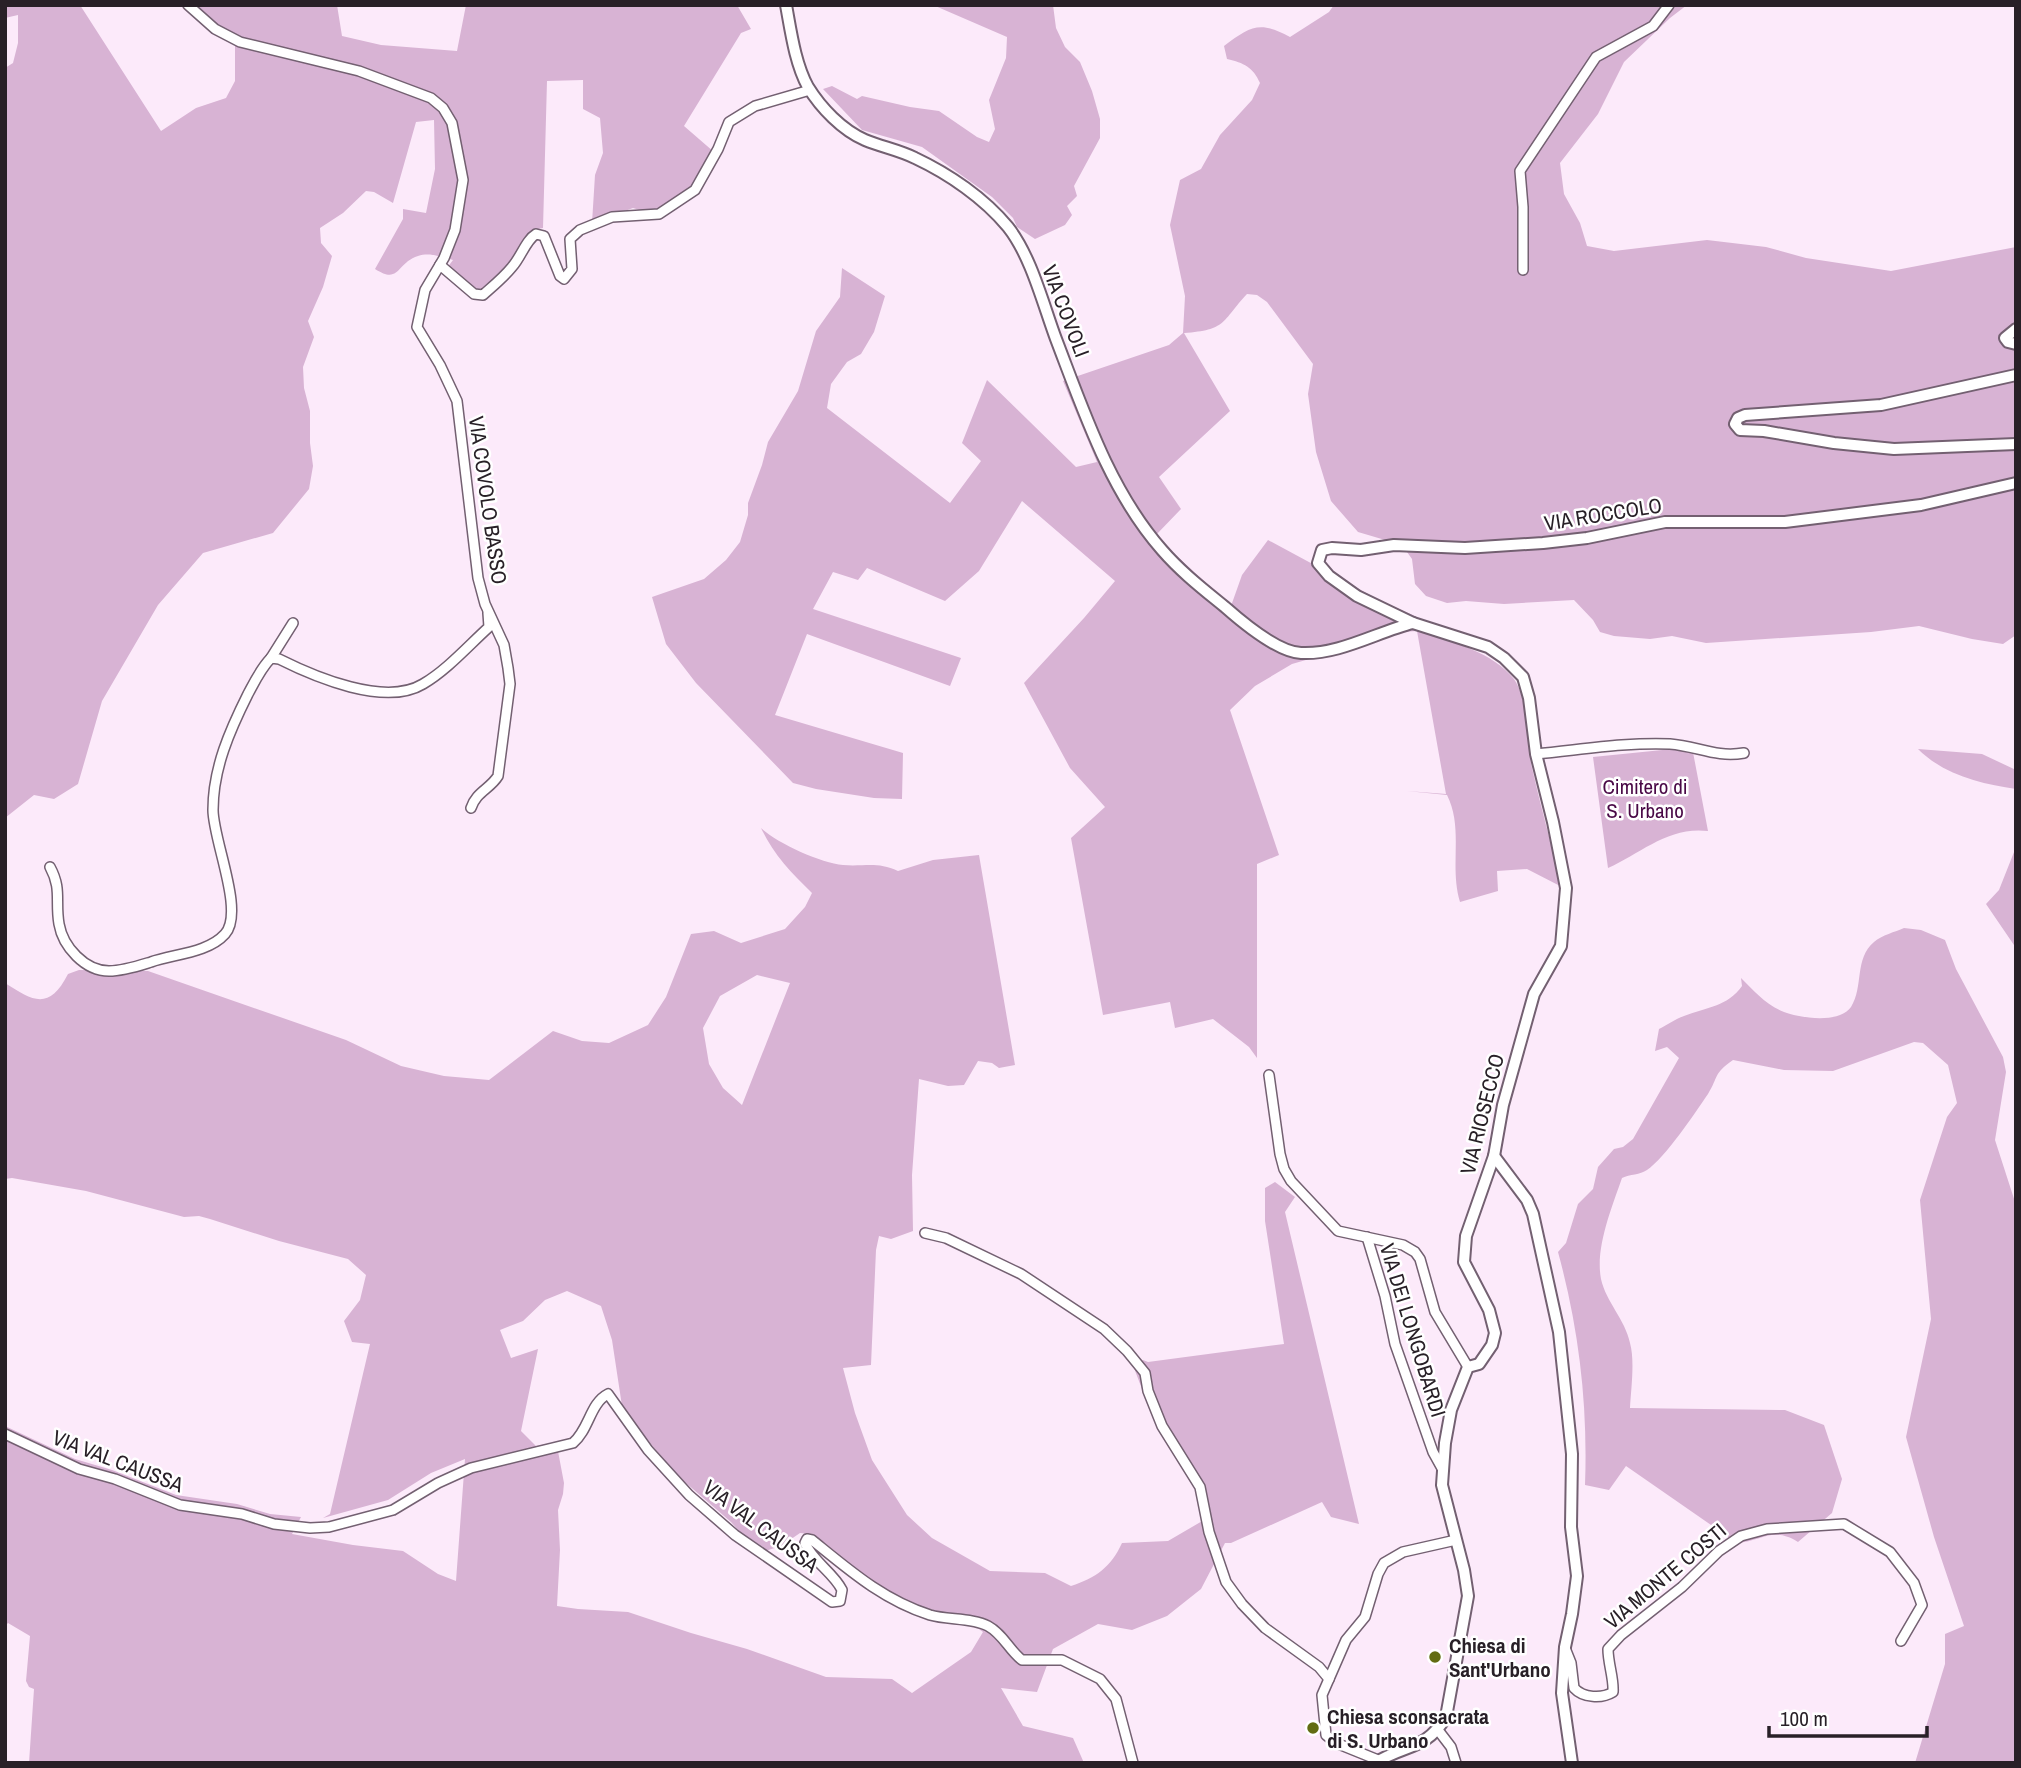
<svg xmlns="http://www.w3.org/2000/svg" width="2021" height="1768" viewBox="0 0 2021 1768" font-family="'Archivo Narrow',sans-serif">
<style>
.green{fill:#d8b3d4;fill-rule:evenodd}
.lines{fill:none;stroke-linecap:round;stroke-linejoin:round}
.minor-casing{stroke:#736071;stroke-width:12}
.tertiary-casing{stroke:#736071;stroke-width:14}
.minor{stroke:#fff;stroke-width:9}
.tertiary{stroke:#fff;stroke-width:10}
.poi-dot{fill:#626c12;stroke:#fff;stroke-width:2.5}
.labels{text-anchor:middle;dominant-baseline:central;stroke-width:5;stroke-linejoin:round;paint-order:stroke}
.street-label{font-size:21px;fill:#282027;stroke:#fff}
.park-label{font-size:21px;fill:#490846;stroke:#fff}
.poi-label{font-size:21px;font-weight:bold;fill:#282027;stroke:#fff;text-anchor:start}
</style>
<rect width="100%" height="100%" fill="#fceafa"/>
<g class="green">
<path d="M5,5H80L161,131L196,108L226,98L235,81V42L194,5H337L342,36L381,45L457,51L466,5H737L751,29L741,33L684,126L714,152L703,181L665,210L646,212L633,208L592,223L595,175L603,153L600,118L583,109V80L547,81L543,228L538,229L533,235L488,297L481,298L444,272L453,260C441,257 430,252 418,256C396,263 400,285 375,269L403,219V209L426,213L435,169L434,120L416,122L393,203L374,192L366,191L343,213L320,228L321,243L332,256L323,287L308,321L314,337L303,367L304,388L310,411V443L313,466L309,489L273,533L203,553L158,605L102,701L78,784L54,799L34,795L5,818V68L13,63L18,43V15L5,18Z"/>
<polygon points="933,5 1053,5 1056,28 1065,47 1080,62 1092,91 1100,119 1100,138 1074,186 1077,196 1067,206 1072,215 1065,225 1035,239 1017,227 1013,218 992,197 922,147 862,130 823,89 832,86 857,99 862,96 910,107 939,111 977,137 989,142 995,129 989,100 1006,58 1007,37"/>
<path d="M1334,5H1687L1670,18L1624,62L1598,114L1560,163L1564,194L1580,223L1587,246L1614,251L1707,240L1766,247L1806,258L1891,271L2016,247V635L2003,644L1972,639L1919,626L1871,632L1706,643L1672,636L1650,639L1614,636L1600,632L1593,620L1574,600L1504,604L1466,601L1447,603L1426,596L1415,584L1412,559L1402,545L1358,532L1331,501L1316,452L1308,394L1313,364L1267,302L1257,295L1247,294C1221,322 1227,330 1184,333L1230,411L1159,477L1181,509L1155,536L1231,606L1242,575L1268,540L1383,602L1415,616L1420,631C1451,642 1493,652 1514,679C1529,700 1526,742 1532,768C1541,808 1552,847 1562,887L1527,869L1497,871L1498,891L1460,902C1449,866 1464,829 1447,795L1407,791L1446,794L1417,631L1403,632L1292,664L1255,686L1230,710L1279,855L1257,864V1058L1249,1047L1213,1019L1175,1028L1170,1002L1103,1015L1071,838L1105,807L1070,768L1024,683L1084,618L1115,581L1022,501L979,571L945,601L867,568L858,580L833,572L813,609L961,658L950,686L807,634L775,715L903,753L902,799L874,798L816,789L793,783L696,683L666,644L652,597L704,579L726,560L740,542L748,515V503L762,465L768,442L798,391L816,331L840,297L842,268L885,296L874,332L861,354L847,362L831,384L827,408L950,503L981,461L962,443L987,380L1076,467L1097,462L1063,381L1169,345L1183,333L1185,296L1170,225L1180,180L1201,169L1220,135L1252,100L1260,83C1253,67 1244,63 1227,59L1224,46C1250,27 1259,20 1290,37L1329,12Z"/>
<path d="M1692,747L1708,831C1669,826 1641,853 1608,868L1593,757Z"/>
<path d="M1918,749L1982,754L2016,770V789C1981,784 1944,775 1918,749Z"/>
<path d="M761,828C777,843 821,863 843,865C864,867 877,861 898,871L933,860L979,855L1015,1065L999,1068L992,1063L978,1061L964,1085L948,1086L919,1079L912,1175L913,1231L891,1239L879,1236L876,1250L871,1365L843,1368L855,1413L872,1460L907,1515L932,1538L990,1571L1045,1573L1071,1586C1096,1578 1111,1567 1122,1543L1168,1541L1204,1520L1196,1484L1167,1441L1147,1402L1134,1368L1143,1360L1148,1362L1284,1344L1265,1221V1188L1275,1182L1295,1197L1285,1212L1359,1524L1331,1517L1322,1502L1231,1543H1225L1201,1589L1167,1616L1132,1630L1098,1624L1053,1649L1037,1692L1001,1688L1023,1726L1073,1738L1084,1763H29L34,1689L29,1687L26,1681L30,1636L8,1623L5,1626V1426L75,1459L112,1470L176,1495L237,1504L270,1514L301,1517L292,1534L353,1545L403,1551L438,1574L456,1581L465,1459L431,1473L388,1500L323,1518L330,1514L370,1344L352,1342L344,1321L360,1300L366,1275L348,1259L279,1241L210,1219L199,1216L184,1217L86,1191L12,1178L5,1179V983C33,1001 49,1011 68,974L79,970L148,971L346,1040L401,1066L444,1076L489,1080L553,1031L582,1041L609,1043L648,1025L666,997L691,934L714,931L741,943L785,929L805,907L812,893C791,873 773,854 761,828ZM757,975L790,983L742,1105L723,1088L709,1064L703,1028L720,996ZM567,1291L601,1306L612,1340L622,1406L671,1470L731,1522L759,1553L781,1546L800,1533L813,1534L882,1591L915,1606L962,1617L983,1632L971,1652L912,1693L892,1679L826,1677L747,1649L691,1633L628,1612L578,1609L557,1606L560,1550L558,1510L563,1494L564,1483L557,1446L552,1443L536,1446L521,1431L538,1349L511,1358L500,1330L523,1321L545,1300Z"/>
<polygon points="2016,847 2016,948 1986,904 1999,890"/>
<path d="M1904,928L1921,930L1945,940L1956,969L2003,1057L2006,1072L1995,1140L2016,1205V1763H1915L1945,1664V1634L1964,1626L1934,1537L1906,1437L1931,1319L1920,1200L1947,1117L1957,1103L1948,1065L1923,1043L1914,1042L1833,1071L1784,1070L1733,1060C1713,1074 1719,1076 1708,1094C1695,1113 1665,1158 1647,1170C1640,1175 1630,1174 1622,1178C1612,1207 1595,1248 1601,1279C1606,1302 1625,1319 1630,1343C1635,1361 1631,1389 1630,1408L1785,1410L1824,1425L1842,1479L1832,1513L1798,1542C1773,1526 1762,1541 1737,1543L1626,1466L1609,1490L1585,1485C1588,1405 1579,1329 1558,1252L1566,1243L1578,1204L1593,1189L1598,1167L1614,1149L1623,1147L1633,1139L1679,1058L1667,1047L1655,1051L1659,1029C1667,1025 1675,1019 1684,1016C1707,1007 1727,1007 1742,986L1741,978C1754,991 1766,1005 1784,1012C1800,1018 1839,1024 1851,1007C1864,986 1854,959 1874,942C1882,935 1895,932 1904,928Z"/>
</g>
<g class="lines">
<defs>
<g id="minor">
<path d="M188,5L215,29L240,42L359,71L431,98L443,108L452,123L463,180L455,230L444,258L425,290L417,327L440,365L457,401L478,578L485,604L504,645L508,668L510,684L498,776C490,789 476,792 471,808"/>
<path d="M440,265L474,294L483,295C493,286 504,277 512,267C521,257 526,240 536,234L544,236L560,276L564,279L572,269L570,239L580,230L612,217L659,214L695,190L718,149L729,122L755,106L810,90"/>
<polyline points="1523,270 1523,207 1520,171 1596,57 1653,26 1669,5"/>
<polyline points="271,658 293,623"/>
<path d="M1536,754C1580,750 1626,742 1670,744C1697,746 1716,758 1744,753"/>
<path d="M50,867C62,889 55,901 59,924C63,947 85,971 109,971C123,971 138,966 151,962C174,954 208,953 225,934C245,912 213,840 213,810C213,768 230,730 248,694C255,681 261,668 271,658L279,659C315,677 385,707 423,684C447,670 468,646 489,627L488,613"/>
<polyline points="1269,1075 1280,1154 1284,1169 1291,1181 1338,1231 1403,1245 1415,1252 1420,1259 1435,1312 1468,1367"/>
<polyline points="925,1233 946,1238 1021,1274 1104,1329 1127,1351 1145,1373 1148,1391 1162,1426 1200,1487 1209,1532 1226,1582 1242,1604 1265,1628 1319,1667 1329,1679"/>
<polyline points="1367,1237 1385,1296 1395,1344 1433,1452 1443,1470"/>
<path d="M5,1434L79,1469L115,1479L180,1505L242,1514L274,1524L310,1528L329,1527L393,1510L438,1483L471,1468L573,1443C589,1430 590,1403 608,1394L648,1450L689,1495L735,1535L832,1602L840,1601L842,1590C833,1572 812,1561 805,1543L807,1539L812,1540C849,1570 883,1600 930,1615C947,1620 973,1618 988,1626C1003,1634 1009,1650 1022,1660H1062L1100,1679L1116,1699L1133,1763"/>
<path d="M1565,1648L1571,1663L1574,1688C1583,1698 1602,1699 1613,1692C1614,1678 1608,1664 1608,1649L1621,1635L1682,1587L1719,1551L1741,1536L1767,1529L1844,1524L1890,1552L1914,1583L1922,1605L1901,1641"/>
<polyline points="1438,1730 1451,1747 1456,1763"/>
<polyline points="1378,1760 1336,1743 1326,1735 1322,1695 1346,1640 1365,1617 1378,1574 1384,1563 1403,1552 1456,1540"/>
</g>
<g id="tertiary">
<path d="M786,5C791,32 795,63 808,87C821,108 842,130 865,140C882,147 899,150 915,158C949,174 984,198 1008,227C1031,256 1043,304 1056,339C1084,412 1110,491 1162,550C1181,572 1203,589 1225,607C1242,622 1278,652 1301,653C1339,655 1377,632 1413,623"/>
<polyline points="2016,329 2005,338 2008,342 2016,344"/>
<polyline points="2016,375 1881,405 1745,415 1738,418 1735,424 1740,430 1764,431 1834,443 1894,449 2016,444"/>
<polyline points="1494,1156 1527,1200 1533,1214 1559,1332 1572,1454 1571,1527 1577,1576 1572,1614 1565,1647 1562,1693 1572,1763"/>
<path d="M1375,1763C1405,1744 1425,1751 1446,1717L1468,1596L1464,1570L1442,1485L1445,1443L1451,1410L1468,1367L1479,1364L1492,1345L1495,1333L1489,1310L1464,1262L1466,1236L1494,1156L1503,1105L1534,994L1561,946L1566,888L1553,822L1536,754L1529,698L1523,677L1504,658L1488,647L1413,623L1357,596L1329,576L1318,563L1322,550L1332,548L1361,550L1394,545L1465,548L1543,543L1587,538L1665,522H1785L1921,505L2016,483"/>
</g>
</defs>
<use href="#minor" class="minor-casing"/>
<use href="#tertiary" class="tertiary-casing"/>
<use href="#minor" class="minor"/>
<use href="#tertiary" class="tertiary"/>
</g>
<g class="poi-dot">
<circle cx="1435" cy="1657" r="7"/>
<circle cx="1313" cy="1728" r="7"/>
</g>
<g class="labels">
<g class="street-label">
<text transform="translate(1066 311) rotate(69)">VIA COVOLI</text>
<text transform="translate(488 500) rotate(82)">VIA COVOLO BASSO</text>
<text transform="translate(1603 514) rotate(-9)">VIA ROCCOLO</text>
<text transform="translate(1482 1114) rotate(-76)">VIA RIOSECCO</text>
<text transform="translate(1413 1330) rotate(73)">VIA DEI LONGOBARDI</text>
<text transform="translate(118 1461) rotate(21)">VIA VAL CAUSSA</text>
<text transform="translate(761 1526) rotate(37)">VIA VAL CAUSSA</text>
<text transform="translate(1665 1576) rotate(-40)">VIA MONTE COSTI</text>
</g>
<g class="park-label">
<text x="1645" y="786">Cimitero di<tspan x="1645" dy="24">S. Urbano</tspan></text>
</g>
<g class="poi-label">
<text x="1449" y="1645">Chiesa di<tspan x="1449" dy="24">Sant'Urbano</tspan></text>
<text x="1327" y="1716">Chiesa sconsacrata<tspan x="1327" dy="24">di S. Urbano</tspan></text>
</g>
</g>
<rect width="2021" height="1768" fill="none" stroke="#282027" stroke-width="14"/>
<path d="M1769 1726v10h158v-10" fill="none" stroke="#282027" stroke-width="3.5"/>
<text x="1780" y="1726" font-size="21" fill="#282027" stroke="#ffffff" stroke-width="5" paint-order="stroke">100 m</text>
</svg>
